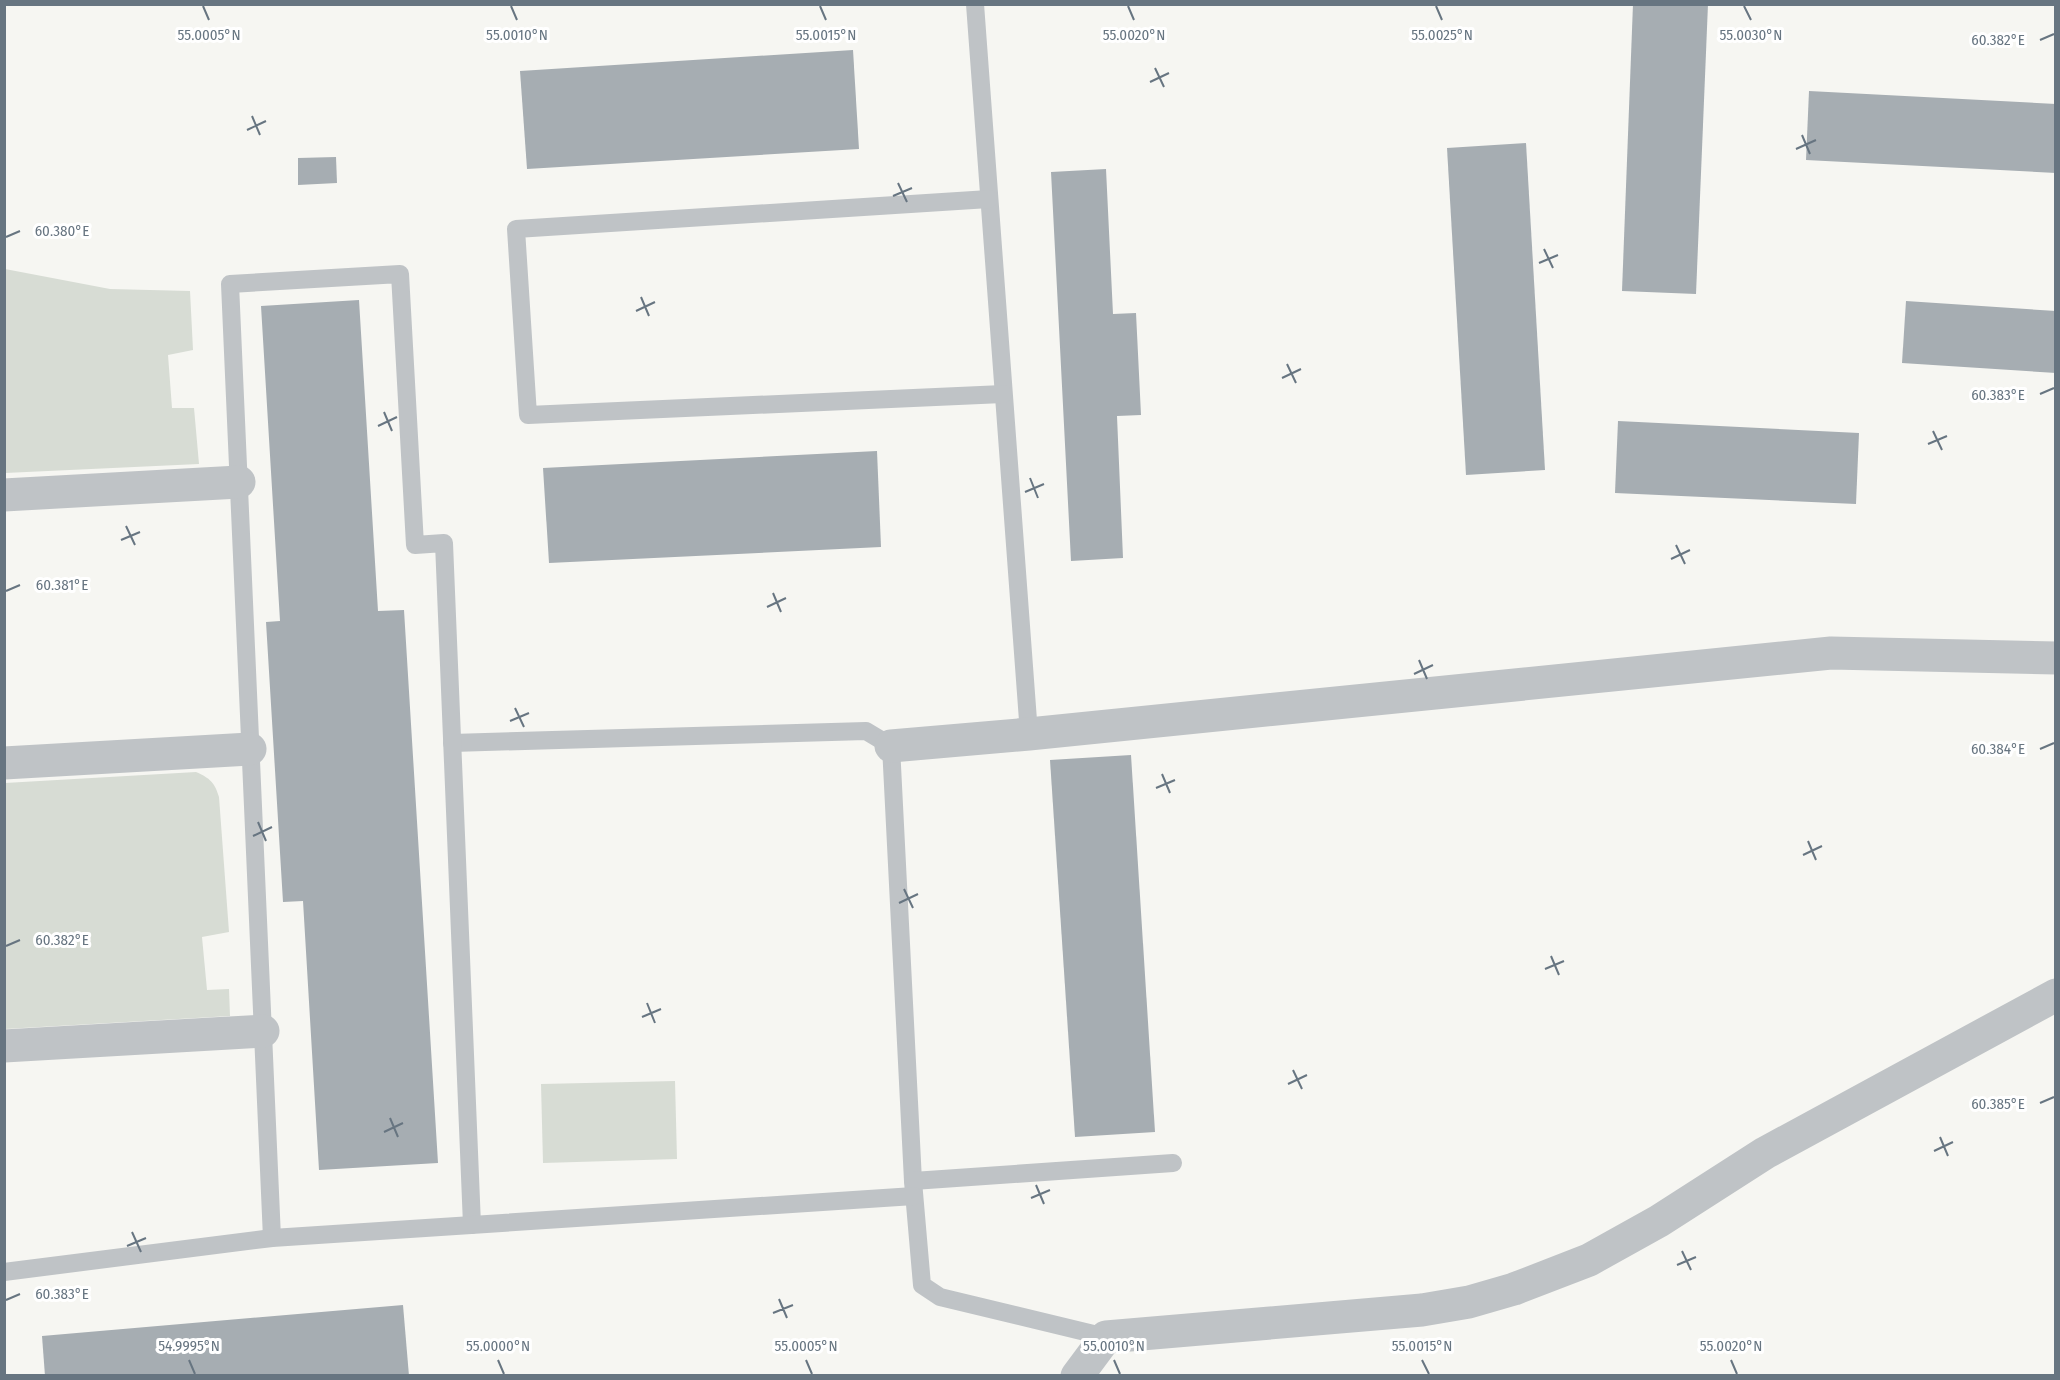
<svg xmlns="http://www.w3.org/2000/svg" width="2060" height="1380" viewBox="0 0 2060 1380" font-family="'Fira Sans Condensed',sans-serif">
<style>
.green{fill:#d7dcd4}
.building{fill:#a6adb2}
.lines{fill:none;stroke-linecap:round;stroke-linejoin:round}
.lane{stroke:#bfc3c6;stroke-width:18}
.street{stroke:#bfc3c6;stroke-width:33}
.ticks{fill:none;stroke:#677581;stroke-width:2}
.ticks-label{font-size:15px;text-anchor:middle;fill:#677581;stroke:#fff;stroke-width:6;stroke-linejoin:round;paint-order:stroke}
</style>
<rect width="100%" height="100%" fill="#f6f6f2"/>
<g class="green">
<polygon points="5,269 110,289 190,291 193,350 168,355 172,408 194,408 199,464 5,473"/>
<path d="M196,772C210,778 215,783 219,797L229,932L202,937L207,990L229,989L230,1016L5,1029V783Z"/>
<polygon points="675,1081 677,1159 543,1163 541,1084"/>
</g>
<g class="building">
<polygon points="1633,4 1708,4 1696,294 1622,291"/>
<polygon points="853,50 859,149 527,169 520,71"/>
<polygon points="1809,91 2056,104 2056,173 1806,160"/>
<polygon points="1526,143 1545,470 1466,475 1447,148"/>
<polygon points="336,157 337,183 298,185 298,158"/>
<polygon points="1106,169 1113,314 1136,313 1141,415 1117,416 1123,558 1071,561 1051,172"/>
<polygon points="359,300 378,611 404,610 438,1163 319,1170 303,901 283,902 266,622 280,621 261,306"/>
<polygon points="1906,301 2056,311 2056,373 1902,363"/>
<polygon points="1618,421 1859,433 1856,504 1615,493"/>
<polygon points="877,451 881,547 549,563 543,468"/>
<polygon points="1131,755 1155,1132 1075,1137 1050,760"/>
<polygon points="403,1305 409,1376 45,1376 42,1336"/>
</g>
<g class="lines">
<g class="lane">
<polyline points="975,4 1029,734"/>
<polyline points="989,199 516,229 528,415 1003,394"/>
<polyline points="452,743 866,731 891,746 913,1181 922,1285 940,1297 1106,1337"/>
<polyline points="913,1181 1173,1163"/>
<polyline points="272,1238 230,284 400,274 415,545 444,543 472,1225"/>
<polyline points="4,1272 272,1238 914,1196"/>
</g>
<g class="street">
<polyline points="4,495 239,482"/>
<polyline points="891,746 1029,734 1831,653 2056,658"/>
<polyline points="4,763 250,749"/>
<polyline points="4,1046 263,1031"/>
<polyline points="1077,1376 1106,1337 1422,1310 1469,1302 1514,1289 1589,1260 1659,1221 1765,1153 2056,995"/>
</g>
</g>
<path class="ticks" d="M203,6L209,20M511,6L517,20M820,6L826,20M1128,6L1134,20M1436,6L1442,20M1744,6L1751,20M2040,40L2054,34M1155,68L1164,87M1150,82L1169,73M252,116L260,135M247,130L266,121M1802,135L1810,154M1796,149L1816,140M898,183L907,202M893,196L912,188M6,237L20,231M1544,249L1553,268M1539,263L1558,255M641,297L649,316M636,311L655,302M1287,364L1296,383M1282,378L1301,369M2040,394L2054,388M384,412L392,431M378,426L397,417M1933,431L1942,450M1928,444L1947,436M1030,478L1038,498M1025,492L1044,484M126,526L135,545M121,540L140,532M1676,545L1685,564M1671,559L1690,550M6,591L20,585M773,593L781,612M767,607L786,598M1419,660L1427,679M1414,674L1433,665M515,708L524,727M510,721L529,713M2040,749L2054,743M1162,774L1170,793M1156,788L1175,780M258,822L266,841M253,836L272,827M1808,841L1816,860M1803,855L1822,846M904,889L913,908M899,903L918,894M6,946L20,940M1551,956L1559,975M1545,969L1564,961M647,1003L655,1023M642,1017L661,1009M1293,1070L1302,1089M1288,1084L1307,1075M2040,1103L2054,1097M390,1118L398,1137M384,1132L403,1123M1940,1137L1948,1156M1934,1151L1953,1142M1036,1185L1044,1204M1031,1198L1050,1190M132,1232L141,1252M127,1246L146,1238M1682,1251L1691,1270M1677,1265L1696,1257M779,1299L787,1318M6,1300L20,1294M773,1313L793,1305M189,1360L195,1374M498,1360L504,1374M806,1360L812,1374M1114,1360L1120,1374M1422,1360L1429,1374M1731,1360L1737,1374"/>
<g class="ticks-label">
<text x="209" y="40">55.0005°N</text>
<text x="517" y="40">55.0010°N</text>
<text x="826" y="40">55.0015°N</text>
<text x="1442" y="40">55.0025°N</text>
<text x="1751" y="40">55.0030°N</text>
<text x="1134" y="40">55.0020°N</text>
<text x="1998" y="45">60.382°E</text>
<text x="62" y="236">60.380°E</text>
<text x="1998" y="400">60.383°E</text>
<text x="62" y="590">60.381°E</text>
<text x="1998" y="754">60.384°E</text>
<text x="62" y="945">60.382°E</text>
<text x="1998" y="1109">60.385°E</text>
<text x="62" y="1299">60.383°E</text>
<text x="189" y="1351">54.9995°N</text>
<text x="498" y="1351">55.0000°N</text>
<text x="806" y="1351">55.0005°N</text>
<text x="1114" y="1351">55.0010°N</text>
<text x="1422" y="1351">55.0015°N</text>
<text x="1731" y="1351">55.0020°N</text>
</g>
<rect width="2060" height="1380" fill="none" stroke="#677581" stroke-width="12"/>
</svg>
